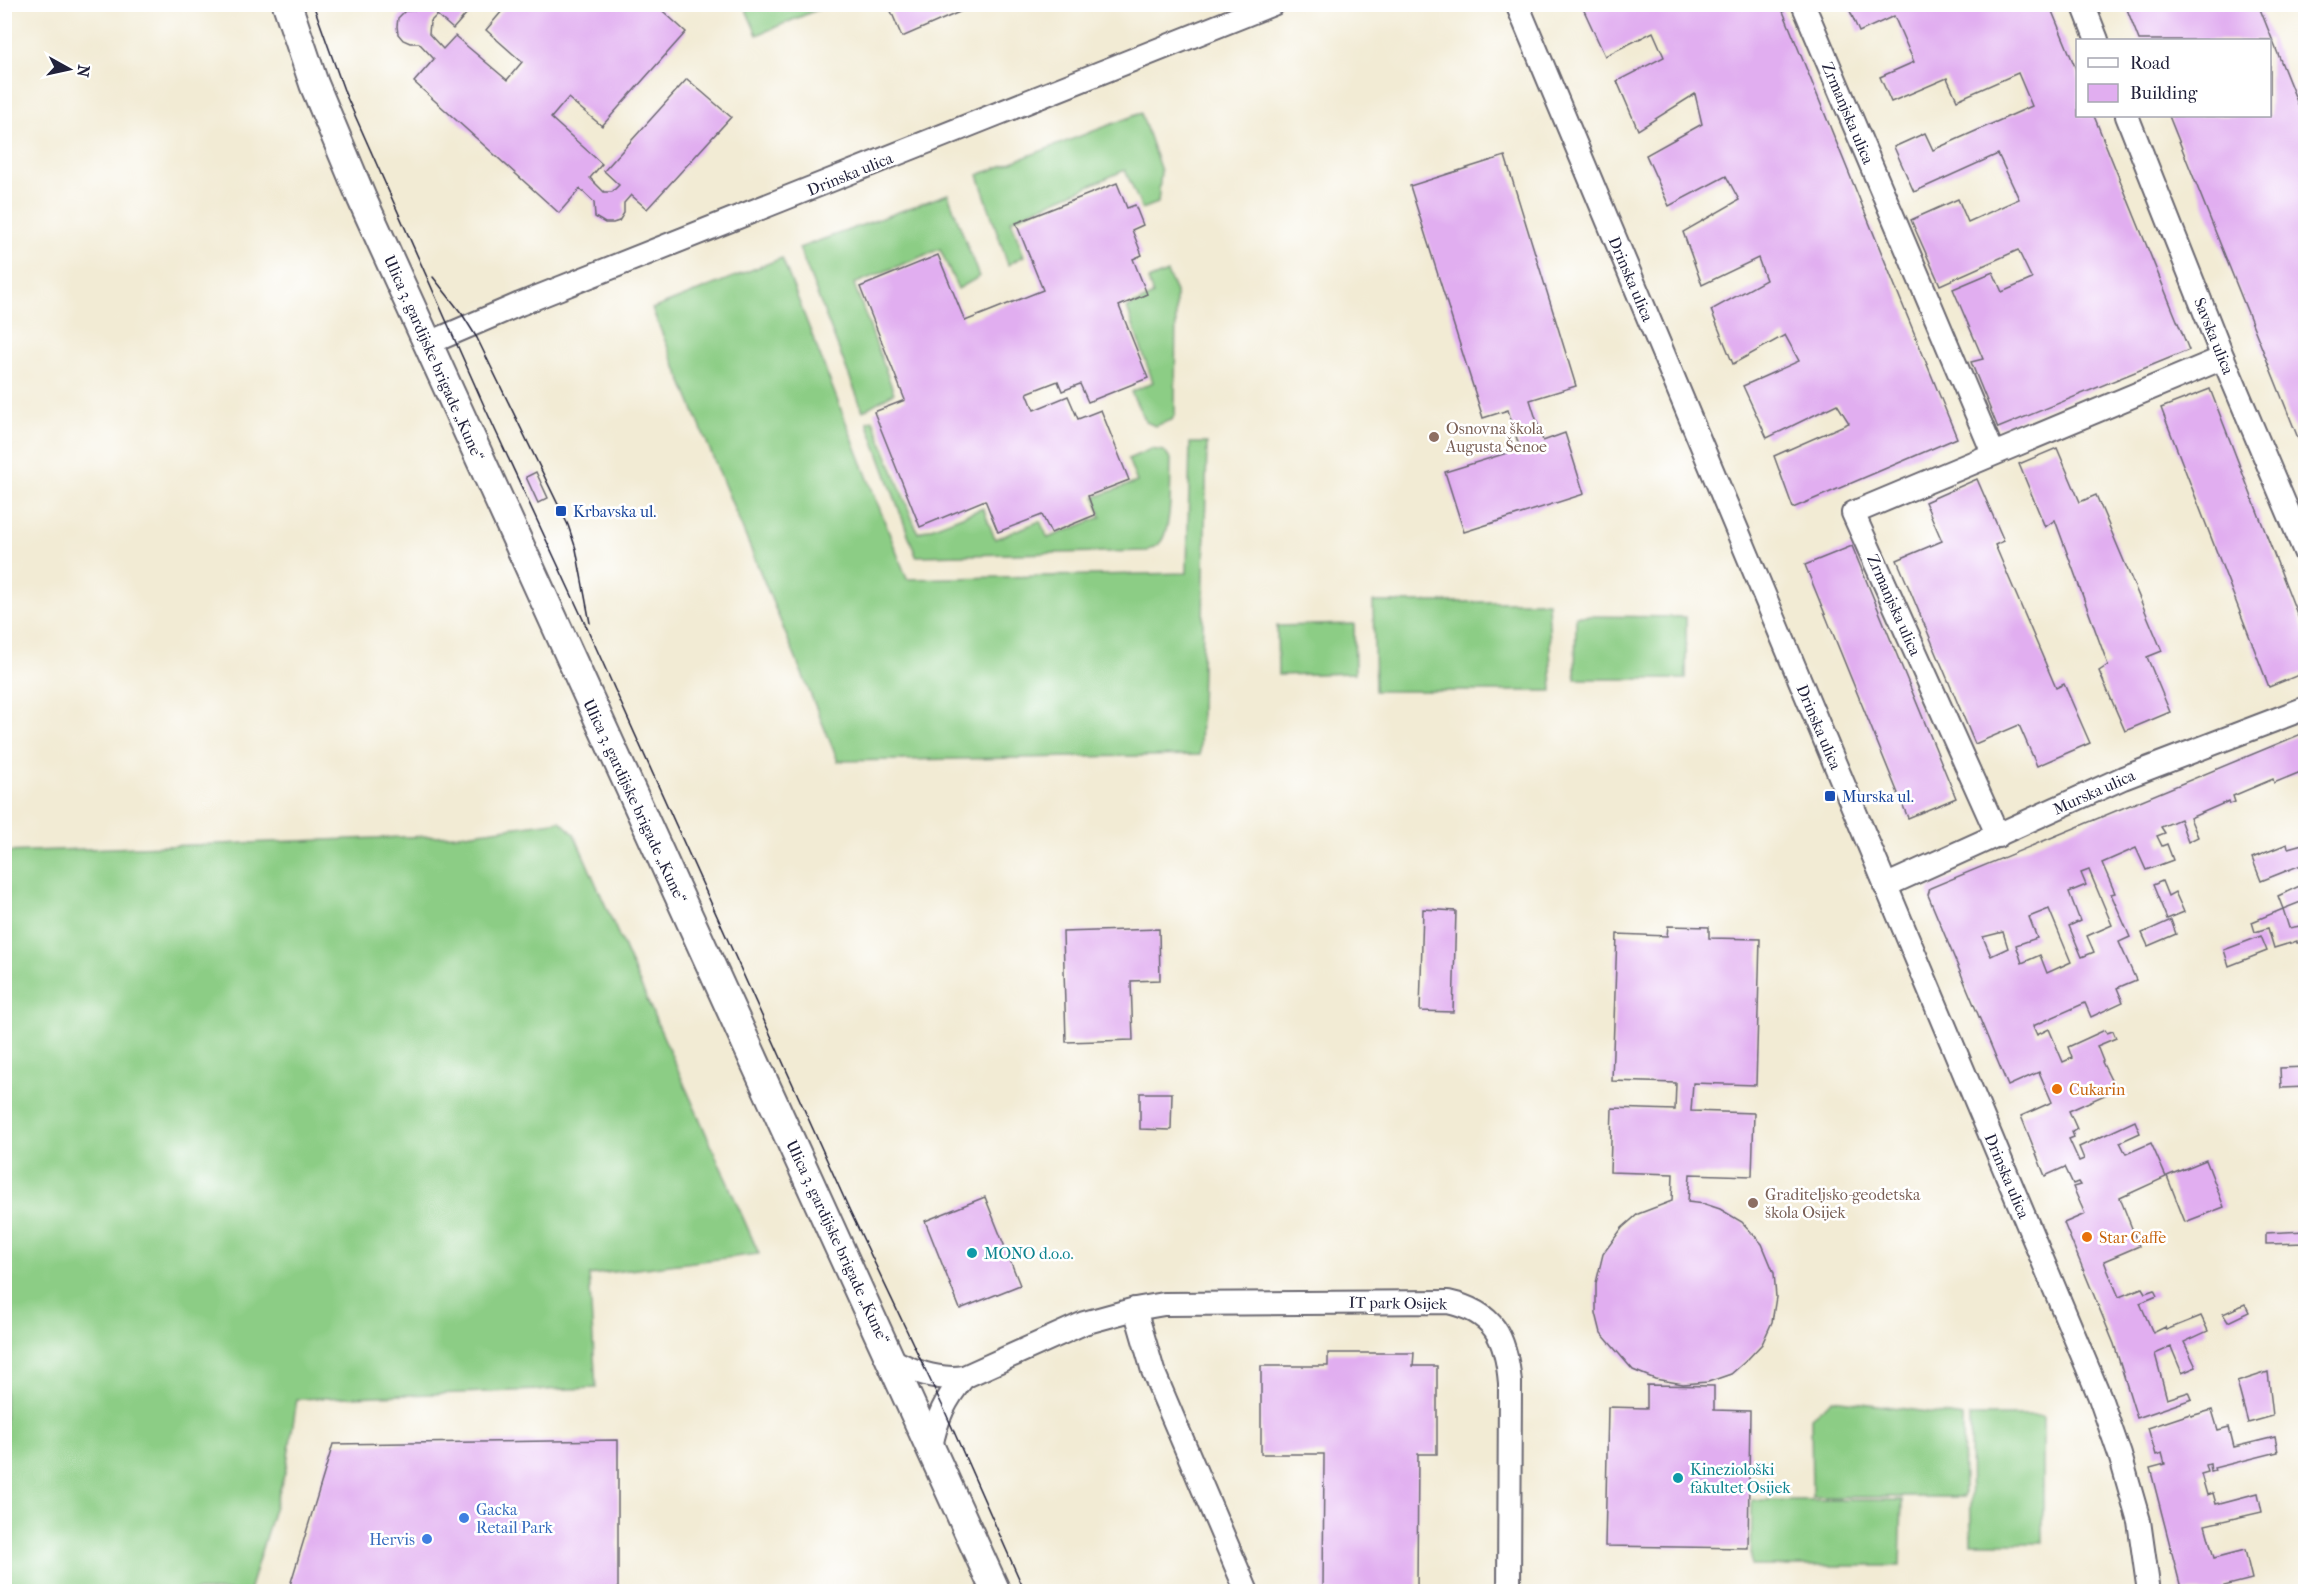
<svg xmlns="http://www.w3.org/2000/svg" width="2310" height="1596" viewBox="0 0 2310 1596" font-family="'IM FELL French Canon',serif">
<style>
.grass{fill:#8ccd85;stroke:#577860;stroke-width:1.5}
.building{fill:#e1aef0;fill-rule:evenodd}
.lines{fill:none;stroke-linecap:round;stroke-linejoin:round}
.minor-casing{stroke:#6b6871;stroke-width:26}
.tertiary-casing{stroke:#6b6871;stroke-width:32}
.minor{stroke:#fff;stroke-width:22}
.tertiary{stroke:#fff;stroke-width:28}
.tram{stroke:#22223b;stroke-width:1.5}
.education-dot{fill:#8d6e63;stroke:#fff;stroke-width:2}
.transit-dot{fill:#1a4fb4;stroke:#fff;stroke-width:2}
.food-dot{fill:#e8710a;stroke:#fff;stroke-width:2}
.culture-dot{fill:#0f9aa8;stroke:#fff;stroke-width:2}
.shop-dot{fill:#3f7fe0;stroke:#fff;stroke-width:2}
.labels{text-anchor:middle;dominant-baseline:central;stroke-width:5;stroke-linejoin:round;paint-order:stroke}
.street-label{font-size:16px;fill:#22223b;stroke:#fff}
.education-label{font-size:16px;fill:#785e54;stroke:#fff;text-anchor:start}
.transit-label{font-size:16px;fill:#164399;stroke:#fff;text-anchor:start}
.food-label{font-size:16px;fill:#c56008;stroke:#fff;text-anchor:start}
.culture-label{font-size:16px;fill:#0d838f;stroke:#fff;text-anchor:start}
.shop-label{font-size:16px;fill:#366cbe;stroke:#fff;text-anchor:start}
</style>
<rect width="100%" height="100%" fill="#fff"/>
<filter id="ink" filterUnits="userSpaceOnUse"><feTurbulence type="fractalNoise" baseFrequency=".0167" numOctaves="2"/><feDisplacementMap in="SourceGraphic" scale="12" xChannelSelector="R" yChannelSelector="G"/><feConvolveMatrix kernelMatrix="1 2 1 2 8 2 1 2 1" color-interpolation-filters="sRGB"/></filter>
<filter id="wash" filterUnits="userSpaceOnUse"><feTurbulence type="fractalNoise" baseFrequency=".008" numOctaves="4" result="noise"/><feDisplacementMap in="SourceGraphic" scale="24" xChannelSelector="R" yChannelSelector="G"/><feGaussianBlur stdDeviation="1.35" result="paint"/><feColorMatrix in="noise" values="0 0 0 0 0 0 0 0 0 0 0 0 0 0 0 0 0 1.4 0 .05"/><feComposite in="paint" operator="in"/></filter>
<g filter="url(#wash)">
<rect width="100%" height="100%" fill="#f2ebd4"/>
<g class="grass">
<polygon points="744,5 818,5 819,9 757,35"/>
<polygon points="1141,113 1161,171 1158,203 1142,209 1125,170 1011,220 1024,256 1008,265 978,175"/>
<polygon points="948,194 979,277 958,289 940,249 854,284 894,393 863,411 799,248"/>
<polygon points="782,258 907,579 1187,573 1190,443 1207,443 1200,755 838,761 652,309"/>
<polygon points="1167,272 1176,292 1175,413 1172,420 1155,426 1146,422 1131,392 1153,382 1127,308 1153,295 1148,280"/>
<path d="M873,420L918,533L983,508L995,539L1040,521L1048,538L1101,517L1095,497L1137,482L1128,459L1151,449L1164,451L1171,459C1170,479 1173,530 1159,544C1156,547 1151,549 1147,551L916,556L867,422Z"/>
<polygon points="1373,602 1548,602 1552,691 1375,691"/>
<polygon points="1576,616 1686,617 1686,679 1575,679"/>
<polygon points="1354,624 1355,673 1278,675 1277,626"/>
<polygon points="560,821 574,834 759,1254 589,1275 596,1388 297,1399 286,1469 249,1591 5,1591 5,852 458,835"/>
<polygon points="1833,1399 1963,1417 1964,1497 1812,1497 1811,1417"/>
<polygon points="1970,1416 2043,1416 2043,1543 1971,1543"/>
<polygon points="1752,1500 1902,1500 1900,1566 1751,1566"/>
</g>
<g id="blocks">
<g class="building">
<polygon points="424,4 475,4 453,29 437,15 430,22 429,34 443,49 455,36 507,80 522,62 486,30 508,4 655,4 686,32 602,126 568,98 551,118 602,164 590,178 604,192 612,192 619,185 604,171 687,79 731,117 647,209 631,195 624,203 624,213 619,221 613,223 605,223 595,217 594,202 580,189 559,213 414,82 434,59 419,43 410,43 403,40 398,34 397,26 398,18 405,11 419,10"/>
<polygon points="888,4 978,4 902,37"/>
<polygon points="1581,4 1780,4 1957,438 1793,508 1774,456 1849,423 1837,404 1767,438 1743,386 1799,361 1785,335 1733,364 1711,310 1766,280 1758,258 1702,285 1683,232 1739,200 1726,176 1669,206 1646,155 1702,124 1695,94 1638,130 1617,81 1664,57 1653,32 1605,56"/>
<polygon points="1847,4 2049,4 2078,74 2078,116 2094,116 2189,350 1998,428 1971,362 1983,359 1953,289 1993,272 2002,292 2032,279 2018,250 1940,285 1911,220 1958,199 1968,222 2019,199 1998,154 1914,192 1894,147 1925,133 1933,150 2032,106 2018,73 1957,100 1947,78 1891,102 1880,77 1914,62 1894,16 1859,32"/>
<polygon points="2125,4 2258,4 2306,124 2306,458 2169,116 2270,116 2270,40 2139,40"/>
<polygon points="2304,54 2306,54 2306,92 2300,92"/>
<polygon points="1505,156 1576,386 1530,400 1543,441 1565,433 1584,494 1464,532 1445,472 1520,449 1508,410 1483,418 1410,186"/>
<polygon points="1117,183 1127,208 1135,205 1143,225 1132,230 1142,255 1133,259 1147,294 1119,306 1148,378 1088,402 1080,384 1062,391 1058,381 1027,393 1034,410 1068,396 1078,419 1101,410 1129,480 1088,496 1095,515 1051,533 1042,515 998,532 985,500 920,527 874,412 905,400 860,287 938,255 965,321 1043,290 1016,223"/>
<polygon points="2210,389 2306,637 2306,672 2269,687 2161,408"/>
<polygon points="2057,448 2080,502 2096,495 2162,651 2147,657 2170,712 2125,731 2099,671 2108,665 2055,520 2045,527 2019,464"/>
<polygon points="536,472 548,498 538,503 526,477"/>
<polygon points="1977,479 2004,541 1995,545 2056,688 2064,684 2090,743 2037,766 2019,725 1975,744 1897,560 1942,541 1925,502"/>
<polygon points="1852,546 1956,798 1908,818 1805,565"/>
<path d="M2306,732V777L2303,771L2274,783L2273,779L2233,796L2235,802L2230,804L2229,801L2190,818L2198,837L2188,842L2180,819L2161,827L2165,833L2157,836L2162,846L2167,844L2173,860L2146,870L2136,848L2102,863L2115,893L2111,894L2130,937L2119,942L2136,980L2117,988L2123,1002L2091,1017L2085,1003L2033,1026L2037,1035L2049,1029L2063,1062L2072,1058L2068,1047L2105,1030L2107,1033L2113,1031L2116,1038L2097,1046L2103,1061L2102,1062L2116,1090L2069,1111L2077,1129L2072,1132L2074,1137L2069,1139L2079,1161L2084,1159L2079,1147L2135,1121L2140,1133L2120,1142L2126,1154L2151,1143L2166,1177L2120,1198L2139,1246L2104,1261L2107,1269L2119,1297L2142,1288L2145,1293L2154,1290L2157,1296L2140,1303L2153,1333L2165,1327L2166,1330L2201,1316L2208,1331L2184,1342L2196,1367L2182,1373L2171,1347L2155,1354L2167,1399L2189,1392L2192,1399L2137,1418L2114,1344L2064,1223L2085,1214L2073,1187L2080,1185L2078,1182L2073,1184L2065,1167L2045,1176L2021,1116L2052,1102L2039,1072L2008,1086L1928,895L1930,888ZM2089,870L2112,925L2087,936L2094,952L2082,957L2069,926L2080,921L2069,892L2086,885L2081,873ZM2049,909L2071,962L2047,973L2040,955L2022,963L2016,945L2037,938L2029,917ZM2003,932L2008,948L1991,956L1983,937Z"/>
<polygon points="2306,843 2306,863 2261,881 2252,858 2287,844 2288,848"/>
<polygon points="2162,881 2168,896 2175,892 2184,912 2167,919 2153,885"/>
<polygon points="2306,883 2306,900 2283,909 2278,896"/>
<polygon points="1423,909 1456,911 1453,1012 1420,1011"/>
<polygon points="2283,909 2289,928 2306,925 2306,943 2297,943 2297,941 2274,948 2268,928 2255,932 2252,922"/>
<polygon points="2171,920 2176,934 2148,946 2142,933"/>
<polygon points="1668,926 1709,927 1709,938 1760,939 1756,1085 1693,1083 1691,1111 1754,1113 1752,1176 1690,1174 1688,1202 1705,1204 1720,1209 1742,1222 1762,1244 1774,1273 1776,1297 1772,1322 1762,1344 1747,1360 1731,1374 1708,1382 1683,1384 1655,1379 1633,1370 1601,1333 1596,1313 1596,1283 1603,1254 1622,1228 1638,1214 1672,1201 1673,1174 1610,1172 1612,1108 1675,1110 1676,1083 1612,1081 1617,934 1667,936"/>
<polygon points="1159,929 1160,980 1131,981 1133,1040 1066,1042 1063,932"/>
<polygon points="2261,936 2267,951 2229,966 2224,950"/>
<polygon points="2306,1067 2306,1087 2281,1088 2280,1068"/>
<polygon points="1140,1093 1172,1093 1171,1130 1140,1129"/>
<polygon points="2206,1160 2224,1207 2185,1222 2167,1176"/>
<polygon points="985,1197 1020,1285 960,1309 925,1221"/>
<polygon points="2306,1231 2306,1243 2266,1244 2266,1233"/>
<polygon points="2245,1304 2249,1312 2228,1322 2223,1314"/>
<polygon points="1328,1353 1414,1353 1413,1366 1437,1366 1437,1454 1418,1454 1417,1592 1323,1592 1324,1454 1261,1454 1261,1366 1328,1366"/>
<polygon points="2268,1372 2273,1416 2248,1423 2237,1382"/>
<polygon points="1647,1385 1714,1386 1714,1410 1750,1411 1748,1548 1605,1546 1608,1407 1647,1408"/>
<polygon points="2212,1410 2218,1430 2229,1427 2234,1447 2275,1437 2278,1452 2214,1468 2215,1471 2211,1472 2210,1464 2206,1465 2208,1472 2201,1474 2207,1495 2213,1493 2216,1504 2258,1493 2262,1512 2205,1525 2214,1558 2245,1550 2252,1579 2224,1586 2225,1592 2182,1592 2150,1468 2165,1464 2162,1453 2156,1455 2148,1428 2190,1414 2191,1416"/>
<polygon points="618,1440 618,1592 288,1592 333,1444"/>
<polygon points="1984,1588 2026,1590 2026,1592 1984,1592"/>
</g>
</g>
</g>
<g filter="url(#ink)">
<use href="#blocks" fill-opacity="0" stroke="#6b6871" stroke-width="1.5"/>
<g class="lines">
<defs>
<g id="minor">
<polyline points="1517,4 2099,1395 2120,1455 2139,1521 2149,1592"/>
<polyline points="1803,4 1993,453"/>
<polyline points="2083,4 2097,40"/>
<polyline points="2127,116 2223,358 2306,554"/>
<polyline points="427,344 520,304 1273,4"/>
<polyline points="1998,836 1853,513 2223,358"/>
<polyline points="1885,886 2123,778 2306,708"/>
<polyline points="1135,1309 1153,1371 1247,1592"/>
<path d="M892,1360C914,1372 938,1381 964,1377L1084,1323L1135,1309L1164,1304L1448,1302C1494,1312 1506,1337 1510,1383L1509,1592"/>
<path d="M931,1447C937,1417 945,1400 964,1377"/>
</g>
<polyline id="tertiary" points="287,4 314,84 362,199 996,1592"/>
</defs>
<use href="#minor" class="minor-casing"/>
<use href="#tertiary" class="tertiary-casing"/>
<use href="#minor" class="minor"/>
<use href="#tertiary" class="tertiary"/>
<g class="tram">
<polyline points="313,4 345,93 486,410 593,641 849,1209 943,1407 1025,1592"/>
<polyline points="433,277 462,314 477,338 568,525 576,549 590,623"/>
</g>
</g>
</g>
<g class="education-dot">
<circle cx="1434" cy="437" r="6"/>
<circle cx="1753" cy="1203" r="6"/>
</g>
<g class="transit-dot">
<rect x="555" y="505" width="12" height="12" rx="3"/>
<rect x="1824" y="790" width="12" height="12" rx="3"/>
</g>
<g class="food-dot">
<circle cx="2057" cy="1089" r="6"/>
<circle cx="2087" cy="1237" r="6"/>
</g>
<g class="culture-dot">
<circle cx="972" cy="1253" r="6"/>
<circle cx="1678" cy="1478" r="6"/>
</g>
<g class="shop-dot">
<circle cx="464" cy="1518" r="6"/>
<circle cx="427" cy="1539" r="6"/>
</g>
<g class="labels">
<g class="street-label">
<text transform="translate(1848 113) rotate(67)">Zrmanjska ulica</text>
<text transform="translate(850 174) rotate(-22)">Drinska ulica</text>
<text transform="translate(1631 279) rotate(67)">Drinska ulica</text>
<text transform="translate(2214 336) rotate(68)">Savska ulica</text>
<text transform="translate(434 358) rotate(66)">Ulica 3. gardijske brigade „Kune“</text>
<text transform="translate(1894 605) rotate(66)">Zrmanjska ulica</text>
<text transform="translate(1819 727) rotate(67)">Drinska ulica</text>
<text transform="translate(2094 792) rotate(-24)">Murska ulica</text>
<text transform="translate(635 801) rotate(65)">Ulica 3. gardijske brigade „Kune“</text>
<text transform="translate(2007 1176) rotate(67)">Drinska ulica</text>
<text transform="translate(838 1242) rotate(65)">Ulica 3. gardijske brigade „Kune“</text>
<text transform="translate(1398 1303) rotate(1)">IT park Osijek</text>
</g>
<g class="education-label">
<text x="1446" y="428">Osnovna škola<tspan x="1446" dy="18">Augusta Šenoe</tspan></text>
<text x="1765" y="1194">Graditeljsko-geodetska<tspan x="1765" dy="18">škola Osijek</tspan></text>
</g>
<g class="transit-label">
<text x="573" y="511">Krbavska ul.</text>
<text x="1842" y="796">Murska ul.</text>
</g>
<g class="food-label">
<text x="2069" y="1089">Cukarin</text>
<text x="2099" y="1237">Star Caffe</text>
</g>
<g class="culture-label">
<text x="984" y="1253">MONO d.o.o.</text>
<text x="1690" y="1469">Kineziološki<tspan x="1690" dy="18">fakultet Osijek</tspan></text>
</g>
<g class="shop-label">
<text x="476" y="1509">Gacka<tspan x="476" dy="18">Retail Park</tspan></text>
<text x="415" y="1539" text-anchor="end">Hervis</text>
</g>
</g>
<rect width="2310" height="1596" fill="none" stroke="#fff" stroke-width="24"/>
<rect x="2076" y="39" width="195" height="78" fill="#ffffff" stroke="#a7a7b1" stroke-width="1.5"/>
<rect x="2088" y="58" width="30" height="9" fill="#ffffff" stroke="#a7a7b1" stroke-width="1.5"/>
<text x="2130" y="69" font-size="18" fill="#22223b">Road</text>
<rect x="2088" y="84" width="30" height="18" fill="#e1aef0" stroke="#a7a7b1" stroke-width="1.5"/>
<text x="2130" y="99" font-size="18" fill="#22223b">Building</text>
<g transform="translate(69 69) rotate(98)" stroke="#ffffff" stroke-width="4.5" paint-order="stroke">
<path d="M0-4.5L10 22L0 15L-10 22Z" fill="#22223b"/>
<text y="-9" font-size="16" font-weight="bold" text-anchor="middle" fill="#22223b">N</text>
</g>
</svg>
